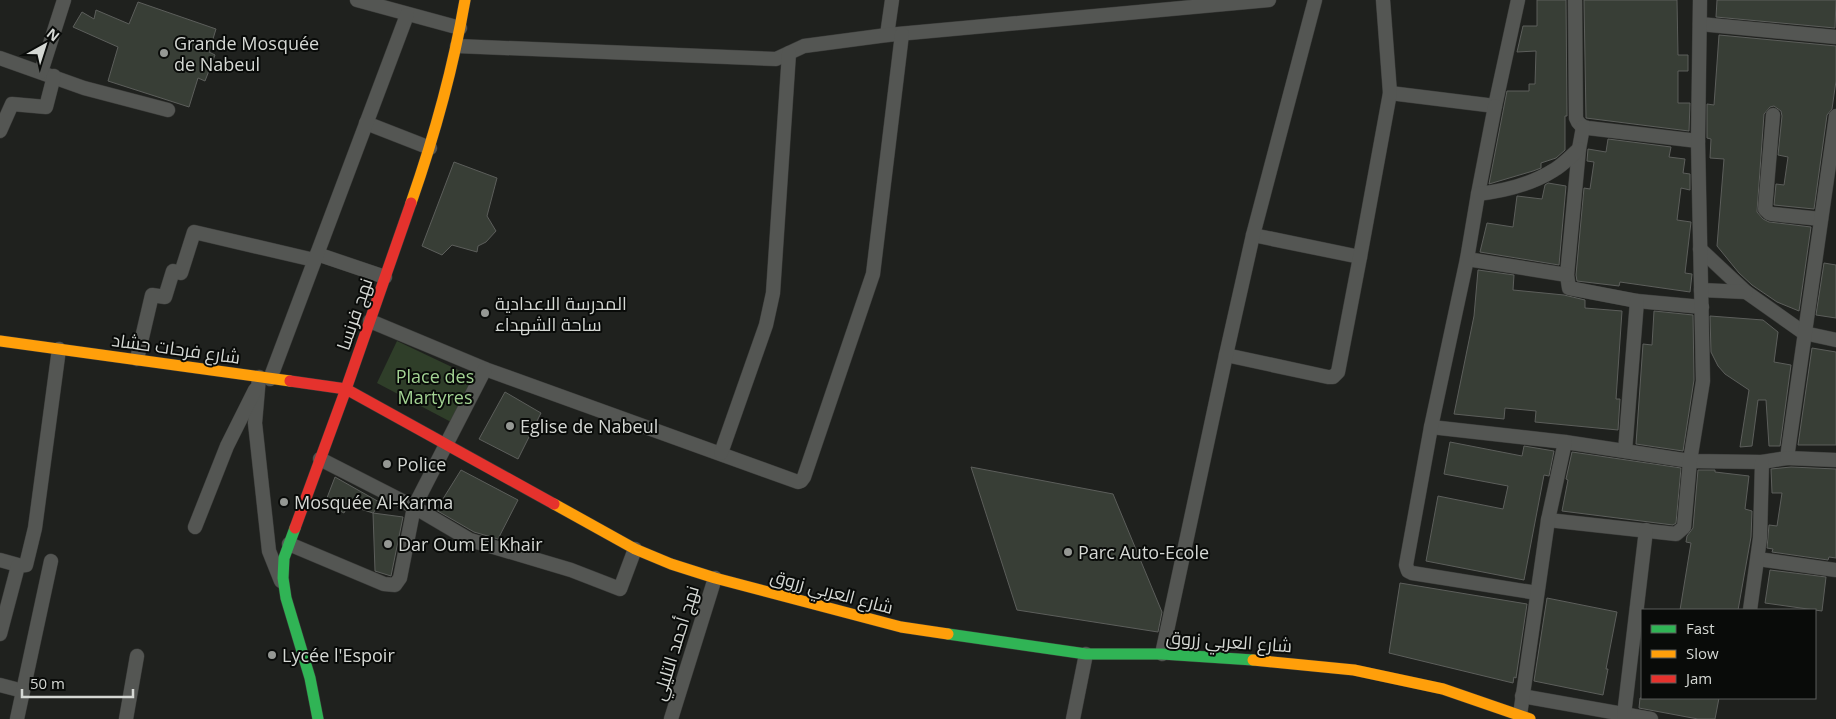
<svg xmlns="http://www.w3.org/2000/svg" width="1836" height="719" viewBox="0 0 1836 719" font-family="'Open Sans',Cairo,sans-serif">
<style>
.green{fill:#2f3e29}
.building{fill:#383e36;stroke:#5c5e5b}
.lines{fill:none;stroke-linecap:round;stroke-linejoin:round}
.street-casing{stroke:#3a3b39;stroke-width:15}
.fast-casing{stroke:#3a3b39;stroke-width:12}
.slow-casing{stroke:#3a3b39;stroke-width:12}
.jam-casing{stroke:#3a3b39;stroke-width:12}
.street{stroke:#545653;stroke-width:14}
.fast{stroke:#30b455;stroke-width:11}
.slow{stroke:#ff9f0a;stroke-width:11}
.jam{stroke:#e5322d;stroke-width:11}
.poi-dot{fill:#959894;stroke:#090b09;stroke-width:2}
.labels{text-anchor:middle;dominant-baseline:central;stroke-width:4;stroke-linejoin:round;paint-order:stroke}
.poi-label{font-size:18px;fill:#d5d8d4;stroke:#090b09;text-anchor:start}
.street-label{font-size:18px;fill:#d5d8d4;stroke:#090b09}
.park-label{font-size:18px;fill:#a3d393;stroke:#090b09}
</style>
<rect width="100%" height="100%" fill="#1f211e"/>
<polygon class="green" points="397,341 473,377 451,422 377,383"/>
<g class="building">
<polygon points="1537,0 1566,0 1567,116 1565,116 1565,150 1556,158 1541,163 1541,168 1533,171 1489,184 1507,91 1529,91 1529,84 1535,84 1536,51 1517,52 1523,26 1537,26"/>
<polygon points="1584,0 1677,0 1678,55 1688,55 1688,71 1678,71 1678,103 1690,103 1689,131 1586,118"/>
<polygon points="1717,0 1836,0 1835,28 1716,17"/>
<polygon points="138,2 216,29 209,52 215,55 205,81 198,78 189,107 108,81 118,47 73,27 82,12 94,19 96,10 129,24"/>
<polygon points="1719,35 1836,46 1836,81 1832,109 1827,115 1814,209 1774,205 1776,184 1784,185 1788,157 1778,155 1782,116 1781,111 1774,106 1770,107 1764,114 1757,212 1763,219 1769,222 1811,227 1799,311 1777,302 1752,285 1739,273 1717,246 1724,159 1710,158 1711,139 1707,138 1707,104 1714,105"/>
<polygon points="1608,139 1671,147 1669,157 1685,159 1683,173 1690,174 1690,190 1681,188 1677,220 1691,222 1685,273 1692,274 1690,292 1620,282 1619,286 1577,281 1576,275 1584,188 1590,189 1594,162 1587,161 1588,149 1606,152"/>
<polygon points="454,162 497,178 487,216 496,231 486,242 478,246 477,252 452,245 442,255 422,246"/>
<polygon points="1548,183 1566,186 1559,265 1480,252 1487,223 1513,227 1517,196 1542,199 1545,185"/>
<polygon points="1824,263 1836,265 1836,318 1816,315"/>
<polygon points="1478,270 1514,275 1513,290 1564,295 1585,300 1585,308 1622,311 1616,399 1620,399 1618,430 1535,422 1536,411 1505,408 1504,419 1454,414 1474,316"/>
<polygon points="1654,311 1693,315 1694,380 1683,451 1636,444 1643,344 1652,345"/>
<polygon points="1710,316 1763,320 1778,332 1774,362 1791,365 1780,446 1769,446 1766,400 1758,400 1752,446 1740,447 1749,390 1725,374 1718,366 1711,352"/>
<polygon points="1812,348 1836,352 1836,445 1798,445"/>
<polygon points="505,392 541,413 518,459 479,439"/>
<polygon points="1450,442 1522,456 1524,446 1554,451 1549,476 1544,475 1524,580 1426,561 1438,496 1503,509 1508,486 1444,474"/>
<polygon points="1572,452 1681,468 1676,523 1673,525 1562,511 1568,480 1566,479"/>
<polygon points="971,467 1113,494 1162,612 1158,632 1017,610"/>
<polygon points="1791,467 1836,469 1836,558 1829,557 1828,560 1772,552 1773,549 1767,548 1769,525 1777,526 1782,493 1772,493 1771,469"/>
<polygon points="461,470 518,500 498,539 474,532 436,510"/>
<polygon points="1698,470 1715,470 1715,472 1749,476 1745,509 1752,511 1751,537 1738,610 1680,610 1691,543 1686,542 1687,536 1693,528"/>
<polygon points="335,477 381,503 373,513 348,505 344,513 325,503"/>
<polygon points="373,513 403,517 391,576 375,571"/>
<polygon points="1770,570 1826,577 1822,611 1765,603"/>
<polygon points="1400,583 1527,604 1516,678 1514,677 1513,683 1389,653"/>
<polygon points="1547,598 1617,612 1606,669 1608,669 1603,695 1534,681"/>
<polygon points="1640,698 1719,698 1715,719 1698,719 1639,708"/>
</g>
<g class="lines">
<defs>
<g id="street">
<polyline points="357,0 460,28"/>
<path d="M1575,0L1576,118C1578,124 1582,127 1588,128L1698,141"/>
<polyline points="1700,24 1836,37"/>
<polyline points="887,35 892,0"/>
<polyline points="457,46 776,59 804,46 887,35 1269,0"/>
<polyline points="0,58 84,88 168,110"/>
<polyline points="41,72 64,0"/>
<polyline points="1390,93 1495,106 1518,0"/>
<polyline points="1773,115 1765,209 1769,213 1772,214 1821,219"/>
<polyline points="366,123 430,148"/>
<polyline points="1583,127 1579,149 1567,275 1569,288 1637,301 1702,307"/>
<polyline points="0,131 12,104 46,107 54,76"/>
<polyline points="1478,194 1495,106"/>
<polyline points="1253,235 1360,257"/>
<polyline points="1700,249 1746,292 1804,333 1836,340"/>
<polyline points="317,254 385,277"/>
<polyline points="1467,259 1567,275"/>
<polyline points="1701,290 1746,292"/>
<polyline points="370,321 485,369 798,482 801,481 804,477 873,274 902,34"/>
<polyline points="1226,355 1328,377 1333,377 1338,372 1360,257 1390,93 1383,0"/>
<polyline points="137,359 152,295 165,297 173,271 181,273 194,232 314,260"/>
<polyline points="259,377 255,423 269,551 281,581"/>
<polyline points="270,379 407,15"/>
<polyline points="1431,427 1565,442 1690,461 1762,462 1787,458 1836,116"/>
<polyline points="1625,451 1637,301"/>
<polyline points="721,453 766,325 773,293 789,53"/>
<polyline points="1787,458 1836,460"/>
<polyline points="320,459 414,507 470,540 571,570 620,589 635,549"/>
<polyline points="1548,520 1676,534 1684,527 1690,461 1703,381 1698,141 1700,0"/>
<polyline points="195,527 227,446 255,390"/>
<polyline points="289,544 384,584 395,585 400,578 414,507 485,369"/>
<polyline points="1758,559 1836,570"/>
<polyline points="0,560 18,565"/>
<path d="M1537,593L1412,573L1408,571L1406,565L1431,427L1467,259L1478,194C1504,191 1532,184 1554,170C1563,165 1571,156 1579,149"/>
<polyline points="1750,610 1760,538 1762,462"/>
<polyline points="0,634 18,566 26,565 35,528 59,349"/>
<polyline points="1162,654 1226,355 1253,235 1315,0"/>
<polyline points="0,685 23,691"/>
<polyline points="1522,696 1651,719"/>
<polyline points="1520,715 1548,520 1565,442"/>
<polyline points="1624,715 1646,530"/>
<polyline points="17,719 51,561"/>
<polyline points="126,719 137,656"/>
<polyline points="671,719 715,578"/>
<polyline points="1073,719 1086,654"/>
</g>
<g id="fast">
<polyline points="295,528 284,558 283,578 286,598 310,678 318,719"/>
<polyline points="948,634 1086,654 1162,654 1253,660"/>
</g>
<g id="slow">
<path d="M411,203C434,137 453,69 465,0"/>
<polyline points="0,341 290,381"/>
<polyline points="554,504 635,549 671,564 715,578 901,627 948,634"/>
<polyline points="1253,660 1354,670 1443,689 1530,719"/>
</g>
<g id="jam">
<polyline points="290,381 346,389 554,504"/>
<polyline points="295,528 346,389 411,203"/>
</g>
</defs>
<use href="#street" class="street-casing"/>
<use href="#fast" class="fast-casing"/>
<use href="#slow" class="slow-casing"/>
<use href="#jam" class="jam-casing"/>
<use href="#street" class="street"/>
<use href="#fast" class="fast"/>
<use href="#slow" class="slow"/>
<use href="#jam" class="jam"/>
</g>
<g class="poi-dot">
<circle cx="164" cy="53" r="5"/>
<circle cx="485" cy="313" r="5"/>
<circle cx="510" cy="426" r="5"/>
<circle cx="387" cy="464" r="5"/>
<circle cx="284" cy="502" r="5"/>
<circle cx="388" cy="544" r="5"/>
<circle cx="1068" cy="552" r="5"/>
<circle cx="272" cy="655" r="5"/>
</g>
<g class="labels">
<g class="poi-label">
<text x="174" y="43">Grande Mosquée<tspan x="174" dy="21">de Nabeul</tspan></text>
<text x="495" y="303">المدرسة الاعدادية<tspan x="495" dy="21">ساحة الشهداء</tspan></text>
<text x="520" y="426">Eglise de Nabeul</text>
<text x="397" y="464">Police</text>
<text x="294" y="502">Mosquée Al-Karma</text>
<text x="398" y="544">Dar Oum El Khair</text>
<text x="1078" y="552">Parc Auto-Ecole</text>
<text x="282" y="655">Lycée l'Espoir</text>
</g>
<g class="street-label">
<text transform="translate(354 314) rotate(-71)">نهج فرنسا</text>
<text transform="translate(176 348) rotate(8)">شارع فرحات حشاد</text>
<text transform="translate(832 591) rotate(15)">شارع العربي زروق</text>
<text transform="translate(1229 641) rotate(4)">شارع العربي زروق</text>
<text transform="translate(675 643) rotate(-73)">نهج أحمد التليلي</text>
</g>
<g class="park-label">
<text x="435" y="376">Place des<tspan x="435" dy="21">Martyres</tspan></text>
</g>
</g>
<rect x="1641" y="609" width="175" height="90" fill="#090b09" stroke="#5b5d5a"/>
<rect x="1651" y="625" width="25" height="8" fill="#30b455" stroke="#5b5d5a"/>
<text x="1686" y="634" font-size="15" fill="#d5d8d4">Fast</text>
<rect x="1651" y="650" width="25" height="8" fill="#ff9f0a" stroke="#5b5d5a"/>
<text x="1686" y="659" font-size="15" fill="#d5d8d4">Slow</text>
<rect x="1651" y="675" width="25" height="8" fill="#e5322d" stroke="#5b5d5a"/>
<text x="1686" y="684" font-size="15" fill="#d5d8d4">Jam</text>
<g transform="translate(45 45) rotate(39)" stroke="#090b09" stroke-width="4" paint-order="stroke">
<path d="M0-4L9 19L0 12L-9 19Z" fill="#d5d8d4"/>
<text y="-8" font-size="14" font-weight="bold" text-anchor="middle" fill="#d5d8d4">N</text>
</g>
<path d="M22 689v8h111v-8" fill="none" stroke="#d5d8d4" stroke-width="2.5"/>
<text x="30" y="689" font-size="15" fill="#d5d8d4" stroke="#090b09" stroke-width="4" paint-order="stroke">50 m</text>
</svg>
